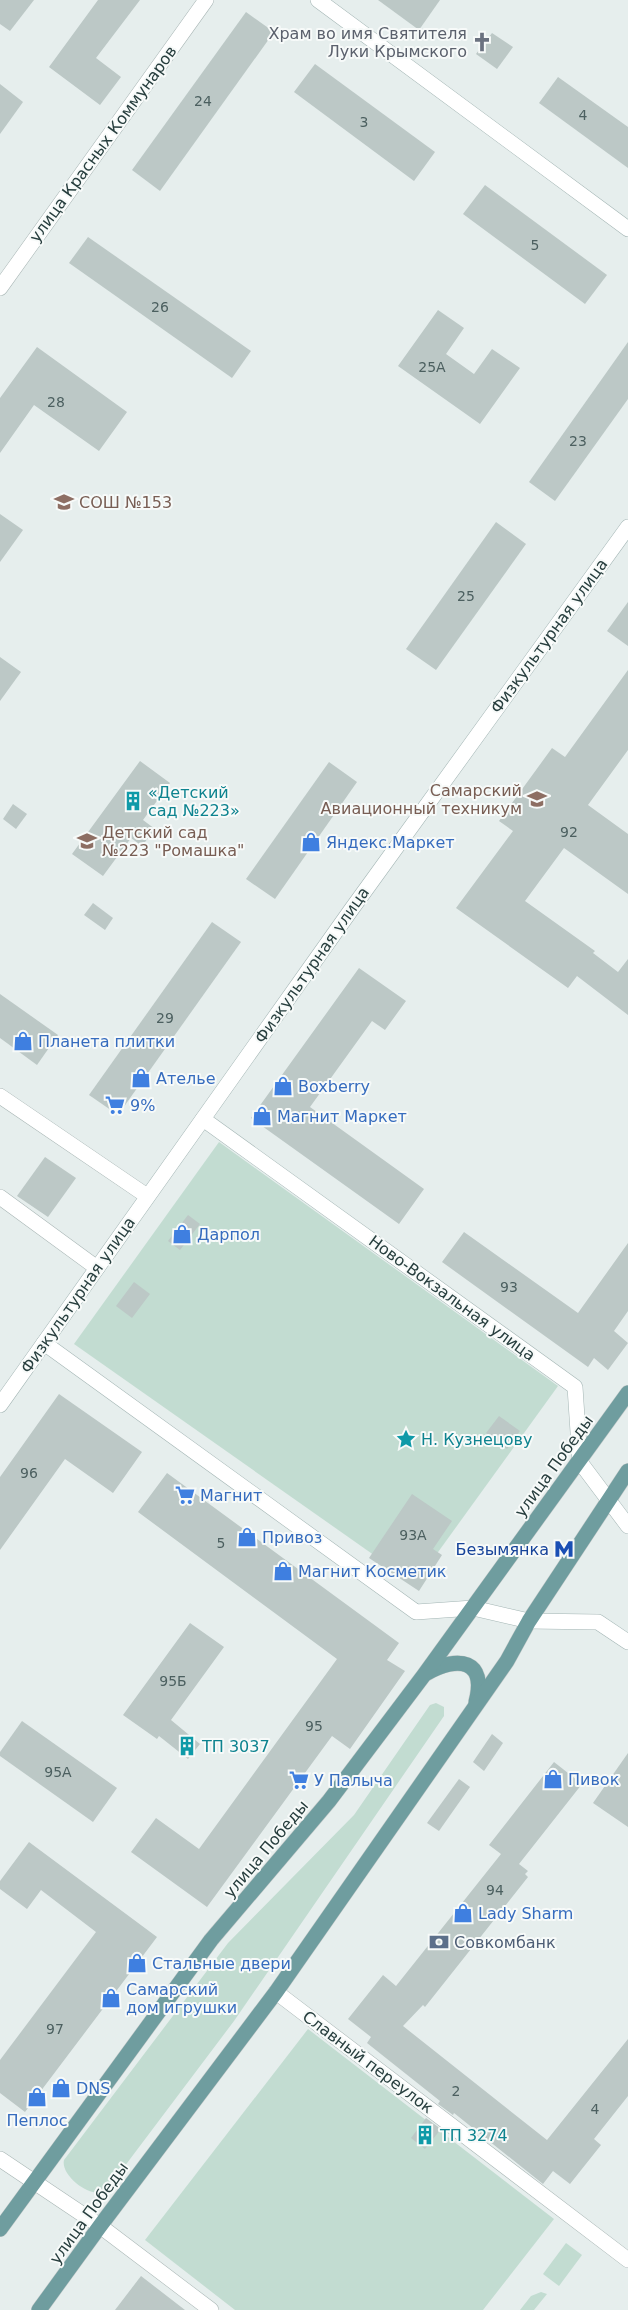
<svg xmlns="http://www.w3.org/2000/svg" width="628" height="2310" viewBox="0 0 628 2310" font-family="'DejaVu Sans',sans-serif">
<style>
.green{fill:#c2dcd1}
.building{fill:#bcc8c6}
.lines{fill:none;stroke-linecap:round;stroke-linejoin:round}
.street-casing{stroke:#a9b6b5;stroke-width:16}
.secondary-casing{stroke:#a3b5b4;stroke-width:16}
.primary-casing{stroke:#c3c9c9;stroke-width:16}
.street{stroke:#fff;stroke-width:15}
.secondary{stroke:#fff;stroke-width:15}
.primary{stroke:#6f9d9f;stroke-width:15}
.labels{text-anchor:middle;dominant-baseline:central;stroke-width:4;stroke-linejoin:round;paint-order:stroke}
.number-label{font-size:14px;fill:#4c6060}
.worship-label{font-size:16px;fill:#5b616d;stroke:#f7faf9;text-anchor:end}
.street-label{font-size:16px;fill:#273e3e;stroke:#f7faf9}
.education-label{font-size:16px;fill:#785e54;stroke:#f7faf9;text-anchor:start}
.culture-label{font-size:16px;fill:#0d838f;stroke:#f7faf9;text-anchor:start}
.shop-label{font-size:16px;fill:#366cbe;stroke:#f7faf9;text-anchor:start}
.transit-label{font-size:16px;fill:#164399;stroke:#f7faf9;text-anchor:end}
.service-label{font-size:16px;fill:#4e5e75;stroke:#f7faf9;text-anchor:start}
</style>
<rect width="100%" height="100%" fill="#e6eeed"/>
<g class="green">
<polygon points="219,1142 558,1386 415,1584 74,1344"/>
<path d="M436,1703L444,1707V1716L234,2021L106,2191C92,2200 60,2176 64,2160L228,1943L354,1815L430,1705Z"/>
<polygon points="308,2029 554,2219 483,2310 235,2310 145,2240"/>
<polygon points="566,2243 582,2255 559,2286 543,2274"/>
<polygon points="541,2292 547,2294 534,2310 520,2310 531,2296"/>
</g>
<g class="building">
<polygon points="0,0 34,0 10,31 0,24"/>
<polygon points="98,0 140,0 96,58 121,77 100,105 49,67"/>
<polygon points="378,0 440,0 419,30"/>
<polygon points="246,12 274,32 160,191 132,170"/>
<polygon points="492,33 513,47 497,69 476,54"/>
<polygon points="315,64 435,152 414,181 294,92"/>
<polygon points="558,77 628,127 628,168 539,103"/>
<polygon points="0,84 23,102 0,134"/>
<polygon points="485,185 607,275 585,304 463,214"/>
<polygon points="88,237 251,351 232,378 69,263"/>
<polygon points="438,310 464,328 446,354 474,374 492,349 520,368 480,424 398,366"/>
<polygon points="628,342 628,399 555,501 529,482"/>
<polygon points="37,347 127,412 99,451 34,405 0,453 0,398"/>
<polygon points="0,514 23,530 0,562"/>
<polygon points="496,522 526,544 436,670 406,649"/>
<polygon points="628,602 628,646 607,631"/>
<polygon points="0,657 21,672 0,701"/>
<polygon points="628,670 628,750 588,805 628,834 628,894 564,848 525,901 595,951 593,953 618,972 628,959 628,1015 577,976 568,988 456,908 513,831 499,821 552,748 565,757"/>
<polygon points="140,761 170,783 143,820 155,829 142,846 131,838 103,876 72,854"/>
<polygon points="329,762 357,782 275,899 246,879"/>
<polygon points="13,804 27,814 16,829 3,819"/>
<polygon points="93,903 113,918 105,930 84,915"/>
<polygon points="212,922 241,942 118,1115 89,1095"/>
<polygon points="359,968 406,1001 385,1030 372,1021 310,1107 424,1189 399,1224 251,1118"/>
<polygon points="0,994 58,1035 37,1065 0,1038"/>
<polygon points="45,1157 76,1178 48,1217 17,1196"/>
<polygon points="188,1215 200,1224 180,1250 168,1241"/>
<polygon points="464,1232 578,1313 628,1243 628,1311 614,1331 628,1343 608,1370 594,1358 588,1367 442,1262"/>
<polygon points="134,1282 150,1294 132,1318 116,1306"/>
<polygon points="59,1394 142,1452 113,1493 65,1459 0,1550 0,1477"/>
<polygon points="499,1416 520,1431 507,1449 486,1433"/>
<polygon points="167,1473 399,1643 387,1660 405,1671 350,1749 332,1736 207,1907 131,1852 156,1818 199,1849 337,1659 138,1512"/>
<polygon points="412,1494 452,1521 433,1549 442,1555 419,1591 369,1558"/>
<polygon points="190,1623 224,1647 171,1720 200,1744 188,1759 159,1736 157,1739 123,1715"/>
<polygon points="22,1721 117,1788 93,1822 0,1756 0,1752"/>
<polygon points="492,1734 503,1743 484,1771 473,1762"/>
<polygon points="628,1753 628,1827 593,1803"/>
<polygon points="554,1762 582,1784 519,1864 528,1871 525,1874 528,1877 425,2007 423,2005 403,2026 547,2140 628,2039 628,2096 594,2139 601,2145 570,2184 553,2171 543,2184 454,2113 453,2115 438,2104 440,2101 367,2043 371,2037 348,2019 383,1975 396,1986 501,1854 489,1845"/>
<polygon points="459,1779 470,1787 439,1831 427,1823"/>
<polygon points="29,1842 157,1937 25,2112 0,2093 0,2060 96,1932 41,1890 27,1909 0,1889 0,1881"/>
<polygon points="426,2118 441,2129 425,2149 411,2138"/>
<polygon points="141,2276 185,2310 115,2310"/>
</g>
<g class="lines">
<defs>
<g id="street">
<polyline points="0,288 206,0"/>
<polyline points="0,1096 147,1196"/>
<polyline points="0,1197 97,1268"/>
<polyline points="276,1992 628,2260"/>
<polyline points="0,2159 100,2226 211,2310"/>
</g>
<g id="secondary">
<polyline points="318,0 628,229"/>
<polyline points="203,1119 575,1387 580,1462 628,1526"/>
<polyline points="44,1343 416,1612 473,1608 529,1621 598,1622 628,1642"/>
<polyline points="0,1405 351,910 628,527"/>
</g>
<g id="primary">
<path d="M427,1673C458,1655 487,1660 476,1702"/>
<polyline points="0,2229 211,1940 329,1801 424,1675 628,1393"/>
<polyline points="39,2310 100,2226 276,1992 507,1661 529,1621 628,1471"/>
</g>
</defs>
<use href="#street" class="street-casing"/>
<use href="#secondary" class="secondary-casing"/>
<use href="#primary" class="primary-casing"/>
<use href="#street" class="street"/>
<use href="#secondary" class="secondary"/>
<use href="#primary" class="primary"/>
</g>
<defs>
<symbol id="church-bare" viewBox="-9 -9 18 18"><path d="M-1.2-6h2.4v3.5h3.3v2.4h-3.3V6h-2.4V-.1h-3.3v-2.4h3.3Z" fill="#6b7280" stroke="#f7faf9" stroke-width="2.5" paint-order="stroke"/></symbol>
<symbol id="school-bare" viewBox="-9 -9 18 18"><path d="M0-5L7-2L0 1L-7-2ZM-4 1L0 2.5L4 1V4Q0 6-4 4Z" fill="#8d6e63" stroke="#f7faf9" stroke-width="2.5" paint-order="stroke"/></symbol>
<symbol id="university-bare" viewBox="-9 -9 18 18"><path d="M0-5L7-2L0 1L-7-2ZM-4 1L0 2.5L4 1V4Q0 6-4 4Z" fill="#8d6e63" stroke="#f7faf9" stroke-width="2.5" paint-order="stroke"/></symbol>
<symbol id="building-bare" viewBox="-9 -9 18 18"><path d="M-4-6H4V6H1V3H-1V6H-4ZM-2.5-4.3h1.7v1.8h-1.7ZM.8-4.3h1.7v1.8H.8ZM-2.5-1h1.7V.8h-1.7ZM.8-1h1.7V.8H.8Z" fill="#0f9aa8" stroke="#f7faf9" stroke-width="2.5" paint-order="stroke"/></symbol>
<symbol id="shop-bare" viewBox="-9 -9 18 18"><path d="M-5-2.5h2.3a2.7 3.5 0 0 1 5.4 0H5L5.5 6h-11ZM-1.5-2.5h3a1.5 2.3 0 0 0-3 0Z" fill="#3f7fe0" stroke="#f7faf9" stroke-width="2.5" paint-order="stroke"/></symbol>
<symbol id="supermarket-bare" viewBox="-9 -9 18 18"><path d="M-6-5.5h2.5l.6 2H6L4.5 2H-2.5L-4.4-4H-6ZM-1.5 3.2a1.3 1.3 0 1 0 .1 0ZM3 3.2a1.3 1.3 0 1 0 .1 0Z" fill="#3f7fe0" stroke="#f7faf9" stroke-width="2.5" paint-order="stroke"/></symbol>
<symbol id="sight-bare" viewBox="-9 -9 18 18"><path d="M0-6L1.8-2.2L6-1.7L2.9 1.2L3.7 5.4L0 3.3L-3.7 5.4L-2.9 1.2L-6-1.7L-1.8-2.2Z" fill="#0f9aa8" stroke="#f7faf9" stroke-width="2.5" paint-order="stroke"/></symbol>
<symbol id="metro-bare" viewBox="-9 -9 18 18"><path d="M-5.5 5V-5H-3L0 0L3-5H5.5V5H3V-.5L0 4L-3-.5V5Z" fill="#1a4fb4" stroke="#f7faf9" stroke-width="2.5" paint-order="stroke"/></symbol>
<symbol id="bank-bare" viewBox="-9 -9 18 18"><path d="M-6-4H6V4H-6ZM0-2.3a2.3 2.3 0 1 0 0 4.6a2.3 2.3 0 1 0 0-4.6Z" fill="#5c6f8a" stroke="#f7faf9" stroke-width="2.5" paint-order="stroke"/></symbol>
</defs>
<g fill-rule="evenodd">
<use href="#church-bare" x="468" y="28" width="28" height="28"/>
<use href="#school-bare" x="50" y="488" width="28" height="28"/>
<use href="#university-bare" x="523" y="785" width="28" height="28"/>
<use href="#building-bare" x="119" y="787" width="28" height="28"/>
<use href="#school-bare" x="73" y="827" width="28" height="28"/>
<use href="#shop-bare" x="297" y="828" width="28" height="28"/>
<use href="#shop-bare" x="9" y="1027" width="28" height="28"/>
<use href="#shop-bare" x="127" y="1064" width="28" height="28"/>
<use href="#shop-bare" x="269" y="1072" width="28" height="28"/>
<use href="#supermarket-bare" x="101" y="1091" width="28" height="28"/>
<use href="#shop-bare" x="248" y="1102" width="28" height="28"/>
<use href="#shop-bare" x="168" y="1220" width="28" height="28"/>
<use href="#sight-bare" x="392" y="1425" width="28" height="28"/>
<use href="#supermarket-bare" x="171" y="1481" width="28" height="28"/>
<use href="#shop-bare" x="233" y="1523" width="28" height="28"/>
<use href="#metro-bare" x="550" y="1535" width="28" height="28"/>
<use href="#shop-bare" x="269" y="1557" width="28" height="28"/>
<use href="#building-bare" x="173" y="1732" width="28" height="28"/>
<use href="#shop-bare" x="539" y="1765" width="28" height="28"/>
<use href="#supermarket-bare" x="285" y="1766" width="28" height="28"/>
<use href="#shop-bare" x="449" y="1899" width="28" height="28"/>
<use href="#bank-bare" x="425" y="1928" width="28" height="28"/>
<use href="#shop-bare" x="123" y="1949" width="28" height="28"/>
<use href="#shop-bare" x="97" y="1984" width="28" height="28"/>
<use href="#shop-bare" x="47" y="2074" width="28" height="28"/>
<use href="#shop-bare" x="23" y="2083" width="28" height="28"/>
<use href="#building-bare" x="411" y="2121" width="28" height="28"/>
</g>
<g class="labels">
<g class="number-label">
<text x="203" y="101">24</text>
<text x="583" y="115">4</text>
<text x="364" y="122">3</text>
<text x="535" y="245">5</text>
<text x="160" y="307">26</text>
<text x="432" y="367">25А</text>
<text x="56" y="402">28</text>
<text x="578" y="441">23</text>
<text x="466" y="596">25</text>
<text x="569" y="832">92</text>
<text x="165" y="1018">29</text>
<text x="509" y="1287">93</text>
<text x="29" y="1473">96</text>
<text x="413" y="1535">93А</text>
<text x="221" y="1543">5</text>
<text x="173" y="1681">95Б</text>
<text x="314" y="1726">95</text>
<text x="58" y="1772">95А</text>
<text x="495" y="1890">94</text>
<text x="55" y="2029">97</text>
<text x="456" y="2091">2</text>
<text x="595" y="2109">4</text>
</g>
<g class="worship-label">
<text x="467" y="33">Храм во имя Святителя<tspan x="467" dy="18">Луки Крымского</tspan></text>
</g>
<g class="street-label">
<text transform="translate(103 144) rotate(-54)">улица Красных Коммунаров</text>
<text transform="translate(549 636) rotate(-54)">Физкультурная улица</text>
<text transform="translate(312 965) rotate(-55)">Физкультурная улица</text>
<text transform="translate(78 1295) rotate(-55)">Физкультурная улица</text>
<text transform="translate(452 1298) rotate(36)">Ново-Вокзальная улица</text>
<text transform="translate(554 1466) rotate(-54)">улица Победы</text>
<text transform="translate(266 1849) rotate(-50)">улица Победы</text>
<text transform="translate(368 2062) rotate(37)">Славный переулок</text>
<text transform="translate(89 2213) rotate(-54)">улица Победы</text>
</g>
<g class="education-label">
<text x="79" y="502">СОШ №153</text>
<text x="522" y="790" text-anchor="end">Самарский<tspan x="522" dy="18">Авиационный техникум</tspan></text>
<text x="102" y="832">Детский сад<tspan x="102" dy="18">№223 "Ромашка"</tspan></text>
</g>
<g class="culture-label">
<text x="148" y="792">«Детский<tspan x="148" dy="18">сад №223»</tspan></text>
<text x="421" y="1439">Н. Кузнецову</text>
<text x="202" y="1746">ТП 3037</text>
<text x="440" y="2135">ТП 3274</text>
</g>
<g class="shop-label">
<text x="326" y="842">Яндекс.Маркет</text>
<text x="38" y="1041">Планета плитки</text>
<text x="156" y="1078">Ателье</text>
<text x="298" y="1086">Boxberry</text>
<text x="130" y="1105">9%</text>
<text x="277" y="1116">Магнит Маркет</text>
<text x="197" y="1234">Дарпол</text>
<text x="200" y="1495">Магнит</text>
<text x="262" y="1537">Привоз</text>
<text x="298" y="1571">Магнит Косметик</text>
<text x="568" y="1779">Пивок</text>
<text x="314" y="1780">У Палыча</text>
<text x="478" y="1913">Lady Sharm</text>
<text x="152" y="1963">Стальные двери</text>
<text x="126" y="1989">Самарский<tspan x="126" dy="18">дом игрушки</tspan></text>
<text x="76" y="2088">DNS</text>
<text x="37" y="2120" text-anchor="middle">Пеплос</text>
</g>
<g class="transit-label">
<text x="549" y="1549">Безымянка</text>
</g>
<g class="service-label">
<text x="454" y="1942">Совкомбанк</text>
</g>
</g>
</svg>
